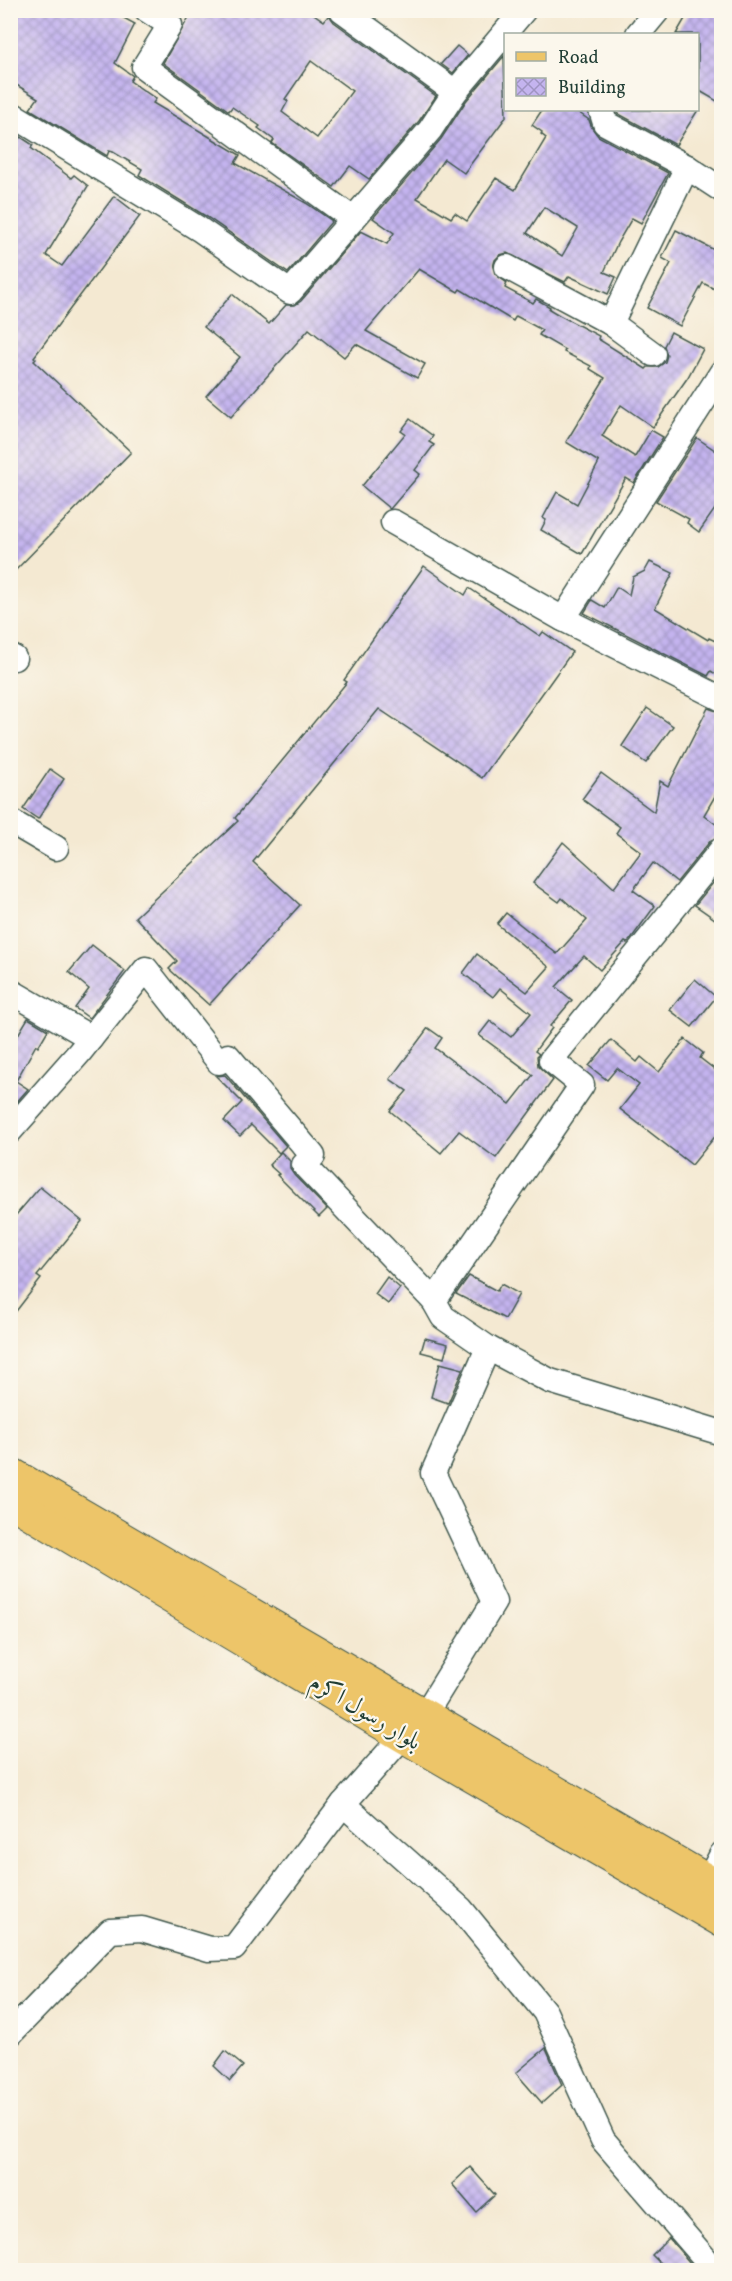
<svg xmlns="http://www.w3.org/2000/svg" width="732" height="2281" viewBox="0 0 732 2281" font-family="Vollkorn,Amiri,serif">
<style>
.building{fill:url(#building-cross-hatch);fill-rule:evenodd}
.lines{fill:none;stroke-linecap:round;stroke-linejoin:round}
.minor-casing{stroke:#3f574c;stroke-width:27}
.major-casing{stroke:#3f574c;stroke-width:34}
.minor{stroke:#fff;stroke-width:24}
.major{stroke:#edc569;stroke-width:32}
.labels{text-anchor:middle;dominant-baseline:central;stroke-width:4.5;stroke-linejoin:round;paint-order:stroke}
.street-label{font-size:24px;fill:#1f3d34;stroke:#fbf7ec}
</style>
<defs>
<pattern id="building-cross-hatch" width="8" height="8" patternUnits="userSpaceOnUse" patternTransform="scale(1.5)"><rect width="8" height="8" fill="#c4b4ef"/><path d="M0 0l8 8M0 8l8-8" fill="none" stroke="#9f94c2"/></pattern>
</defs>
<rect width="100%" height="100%" fill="#fbf7ec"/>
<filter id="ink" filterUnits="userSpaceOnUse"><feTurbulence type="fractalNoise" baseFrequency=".0167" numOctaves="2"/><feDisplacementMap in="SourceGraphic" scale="12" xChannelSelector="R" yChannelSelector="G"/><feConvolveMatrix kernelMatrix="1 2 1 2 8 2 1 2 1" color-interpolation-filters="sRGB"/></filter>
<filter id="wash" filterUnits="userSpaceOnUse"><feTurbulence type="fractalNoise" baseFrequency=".008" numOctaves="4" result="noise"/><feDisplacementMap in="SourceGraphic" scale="24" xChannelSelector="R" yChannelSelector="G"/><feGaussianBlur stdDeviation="1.35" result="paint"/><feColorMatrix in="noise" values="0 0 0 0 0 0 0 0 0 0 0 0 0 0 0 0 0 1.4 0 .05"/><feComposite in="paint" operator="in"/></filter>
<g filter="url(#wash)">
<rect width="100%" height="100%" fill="#f4e9d2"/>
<g id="blocks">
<g class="building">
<polygon points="10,10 109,10 135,24 115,63 133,76 130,81 156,99 153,103 240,155 235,163 306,203 332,221 288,273 207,217 139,175 142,169 113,152 109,151 107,156 30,109 38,98 10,81"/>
<path d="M193,10H308L324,21L329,15L334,22L436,96L419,121L369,179L350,166L334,187L272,143L274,140L258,128L260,126L232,107L229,111L163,63ZM311,61L352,91L317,138L282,112L288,101L285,99Z"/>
<polygon points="690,10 722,10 722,104 698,90 698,34 676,34"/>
<polygon points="457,46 468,55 453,73 441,64"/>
<path d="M504,56L506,117L464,173L444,159L417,198L451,218L455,213L467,221L496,178L515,190L546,138L541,134L542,132L532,125L542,110H575L589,120L592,128L598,136L668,173L641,223L632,218L618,242L604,272L616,277L608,294L569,276L565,282L507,253L500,255L495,260L493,267L495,274L507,283L505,288L533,303L536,299L550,307L549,309L559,315L599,336L598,339L646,369L648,367H658L665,362L667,355L664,346L671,332L703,349L688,377L653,427L621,405L602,436L635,457L651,430L663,437L634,483L626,478L582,554L541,530L546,520L543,518L557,492L577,504L599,462L566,442L605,378L590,369L591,366L564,352L565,350L539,335L542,330L516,316L513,321L460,289L458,292L419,269L366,331L425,364L417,378L356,344L344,357L309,329L231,417L206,396L240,357L204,327L232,294L269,324L286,305H295L301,301L361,231L387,244L394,233L373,218L441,139L466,101ZM544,207L578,228L562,256L527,233Z"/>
<polygon points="616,110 698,110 676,145 617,113"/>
<polygon points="10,130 33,145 31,148 71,178 74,175 88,186 46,255 62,266 114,196 140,216 34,357 36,359 34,361 131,452 10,576"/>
<polygon points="676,230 722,254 722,293 703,283 680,326 647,308 671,263 662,258"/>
<polygon points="410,419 433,436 429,442 434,445 415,470 420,474 390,509 362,486 405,434 401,431"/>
<polygon points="697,438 722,455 722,499 699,532 687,523 689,519 656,501"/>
<polygon points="650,562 673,573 655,608 708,640 709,638 722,644 722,678 711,671 708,676 584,613 592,600 605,608 617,587 629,595 633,577 645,571"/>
<polygon points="424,566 465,595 469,588 540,636 543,632 572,652 482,778 379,709 253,862 300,905 209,1005 169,969 177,961 135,917 238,821 235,818 347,682 344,680"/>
<polygon points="647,708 673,726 646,763 622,746"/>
<polygon points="708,708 722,713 722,784 704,815 722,829 722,835 711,840 677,882 653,863 633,890 655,906 630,940 627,943 625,942 600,970 584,956 556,987 572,1000 550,1026 552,1028 535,1051 539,1054 537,1056 538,1066 553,1080 496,1158 459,1131 441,1153 390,1111 407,1091 390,1079 428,1028 442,1038 435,1048 510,1104 533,1075 479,1035 490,1021 511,1037 531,1013 500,988 493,997 463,973 477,954 527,992 549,967 497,924 506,913 557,954 587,920 562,898 559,902 533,883 563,842 614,888 641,852 616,833 620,827 582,799 601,773 654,812 660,781 668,786"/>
<polygon points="50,769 64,779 38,819 23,809"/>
<polygon points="722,872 722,924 695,905"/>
<polygon points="92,945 125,971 89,1018 75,1008 89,989 69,972"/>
<polygon points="695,979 716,997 692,1027 670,1010"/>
<polygon points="28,1018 48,1030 38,1047 36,1045 16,1081 28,1089 14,1105 10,1103 10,1048"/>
<polygon points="685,1039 703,1053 700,1058 722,1075 722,1128 692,1165 620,1109 639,1085 617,1068 607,1080 589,1066 611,1040 637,1062 641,1057 659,1072"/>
<polygon points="225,1075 286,1146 279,1153 251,1125 240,1136 224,1121 242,1102 216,1076"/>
<polygon points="281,1152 290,1161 290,1169 294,1175 327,1209 319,1217 277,1175 279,1174 269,1165"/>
<polygon points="40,1187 82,1221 37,1276 41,1279 10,1319 10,1222"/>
<polygon points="469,1276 497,1291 501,1284 519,1294 505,1319 456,1294"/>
<polygon points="387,1277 400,1288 388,1304 375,1294"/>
<polygon points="425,1338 448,1344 444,1358 421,1352"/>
<polygon points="440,1363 463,1369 448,1403 431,1397"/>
<polygon points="546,2048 562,2085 542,2103 516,2073"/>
<polygon points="225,2051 243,2066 230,2081 214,2066"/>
<polygon points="470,2167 495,2195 476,2212 452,2184"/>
<polygon points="669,2238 690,2263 683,2271 668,2271 652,2255"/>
</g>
</g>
</g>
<g filter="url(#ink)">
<use href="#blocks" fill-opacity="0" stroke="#3f574c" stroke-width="1.5"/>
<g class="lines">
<defs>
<g id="minor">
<polyline points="147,10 170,25 144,67 353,219"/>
<polyline points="342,10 455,92"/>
<polyline points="638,34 658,10"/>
<polyline points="601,110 605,123 687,167 722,190"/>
<polyline points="10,113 199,229 290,292 430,130 455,92 524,10"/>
<polyline points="507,267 611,323 653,354"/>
<polyline points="611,323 687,167"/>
<polyline points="393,522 563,619 722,699"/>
<polyline points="563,619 722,372"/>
<polyline points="10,656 14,658"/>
<polyline points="10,821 56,848"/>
<polyline points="722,849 551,1060 582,1085 434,1301 443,1317 488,1348 550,1381 722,1433"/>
<polyline points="10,991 91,1038"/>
<polyline points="10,1131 79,1053 146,969 219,1062 228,1056 313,1156 304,1165 434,1301"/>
<polyline points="424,1716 494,1602 433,1473 488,1348"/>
<polyline points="343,1804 461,1909 545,2012 603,2140 715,2270"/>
<polyline points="708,1881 722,1854"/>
<polyline points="10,2034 110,1931 142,1929 209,1949 234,1948 343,1804 403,1736"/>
</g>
<g id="major">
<polyline points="10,1473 722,1889"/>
<polyline points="10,1501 403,1736 722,1921"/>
</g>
</defs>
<use href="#minor" class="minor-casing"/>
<use href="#major" class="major-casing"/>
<use href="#minor" class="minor"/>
<use href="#major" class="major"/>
</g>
</g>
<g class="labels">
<g class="street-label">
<text transform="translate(365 1713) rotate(31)">بلوار رسول اکرم</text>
</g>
</g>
<rect width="732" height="2281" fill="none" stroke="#fbf7ec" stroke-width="36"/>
<rect x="504" y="33" width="195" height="78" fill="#fbf7ec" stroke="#a3ada2" stroke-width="1.5"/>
<rect x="516" y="52" width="30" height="9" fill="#edc569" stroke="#a3ada2" stroke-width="1.5"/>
<text x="558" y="63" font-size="18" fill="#1f3d34">Road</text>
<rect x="516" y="78" width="30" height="18" fill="url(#building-cross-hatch)" stroke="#a3ada2" stroke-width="1.5"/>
<text x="558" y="93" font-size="18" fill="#1f3d34">Building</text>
</svg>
